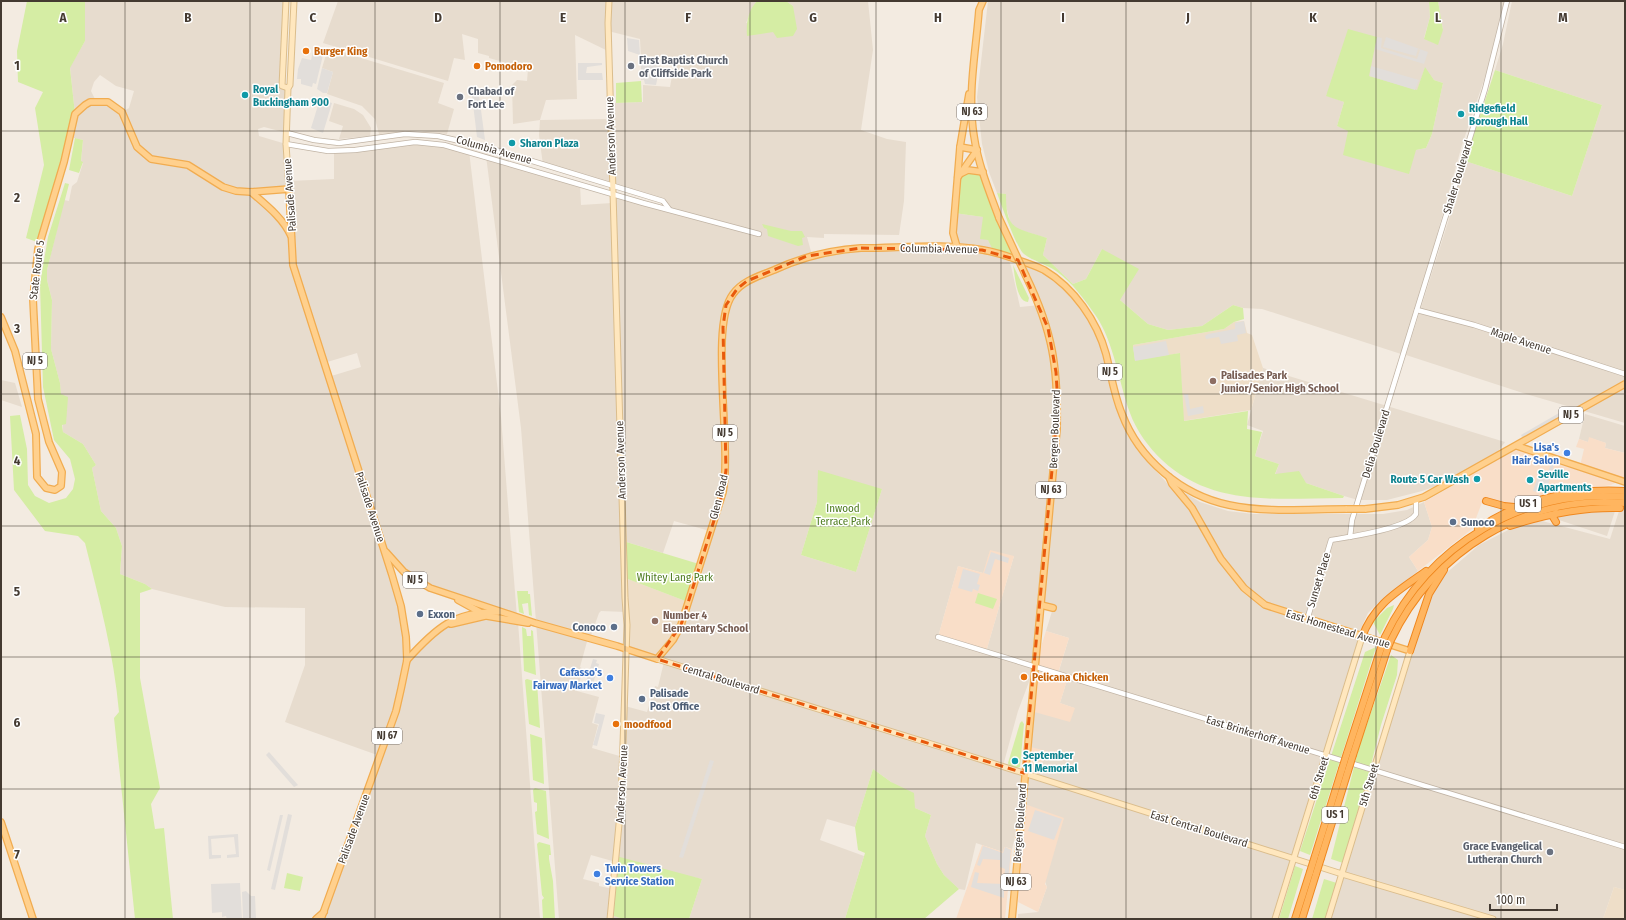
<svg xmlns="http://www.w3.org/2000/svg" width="1626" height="920" viewBox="0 0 1626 920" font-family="'Fira Sans Condensed',sans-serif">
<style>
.residential{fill:#e7dcce;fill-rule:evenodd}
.commercial{fill:#f9dec8}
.education{fill:#eedec8}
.green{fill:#d5eda4}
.parking{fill:#e2deda}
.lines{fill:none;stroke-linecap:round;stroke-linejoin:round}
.tertiary-casing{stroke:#c1b4a5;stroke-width:6}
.secondary-casing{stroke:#dbbd8c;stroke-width:7}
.primary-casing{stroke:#f1ac50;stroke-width:8}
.motorway-casing{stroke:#ef871e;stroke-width:8}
.tertiary{stroke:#fff;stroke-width:4.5}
.secondary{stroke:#ffe7be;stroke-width:5}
.primary{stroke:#ffd08d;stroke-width:5.5}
.motorway{stroke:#ffb55f;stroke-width:6}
.primary-bridge-casing{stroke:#f1ac50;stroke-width:8;stroke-linecap:butt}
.motorway-bridge-casing{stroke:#ef871e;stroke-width:8;stroke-linecap:butt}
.primary-bridge{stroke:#ffd08d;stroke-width:5.5}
.motorway-bridge{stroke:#ffb55f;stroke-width:6}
.marked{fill:none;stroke:#e8590c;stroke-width:3;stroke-dasharray:8 5;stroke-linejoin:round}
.grid{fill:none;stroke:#443a31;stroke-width:1;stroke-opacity:0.55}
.food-dot{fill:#e8710a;stroke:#fff;stroke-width:1.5}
.worship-dot{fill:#6b7280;stroke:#fff;stroke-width:1.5}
.culture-dot{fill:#0f9aa8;stroke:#fff;stroke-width:1.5}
.education-dot{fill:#8d6e63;stroke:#fff;stroke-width:1.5}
.shop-dot{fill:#3f7fe0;stroke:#fff;stroke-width:1.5}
.service-dot{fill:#5c6f8a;stroke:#fff;stroke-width:1.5}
.labels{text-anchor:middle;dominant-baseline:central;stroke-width:3;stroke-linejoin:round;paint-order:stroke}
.shield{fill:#fff;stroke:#7c756f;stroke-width:1}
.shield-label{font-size:10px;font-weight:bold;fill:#443a31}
.food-label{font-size:11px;font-weight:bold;fill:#c56008;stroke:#fff;text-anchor:start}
.worship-label{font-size:11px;font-weight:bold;fill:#5b616d;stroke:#fff;text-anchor:start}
.culture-label{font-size:11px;font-weight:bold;fill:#0d838f;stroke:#fff;text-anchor:start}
.street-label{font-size:11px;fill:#443a31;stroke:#fff}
.education-label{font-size:11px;font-weight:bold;fill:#785e54;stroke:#fff;text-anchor:start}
.shop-label{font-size:11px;font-weight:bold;fill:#366cbe;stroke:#fff;text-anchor:end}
.park-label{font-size:11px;fill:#4e7c1f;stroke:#fff}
.service-label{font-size:11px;font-weight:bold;fill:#4e5e75;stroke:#fff;text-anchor:start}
.grid-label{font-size:13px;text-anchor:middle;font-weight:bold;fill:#443a31;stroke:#fff;stroke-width:3;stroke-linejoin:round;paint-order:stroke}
</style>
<rect width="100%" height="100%" fill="#f3ebe1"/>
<g class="residential">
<path d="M85,1H286L282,86L288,88L287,133L264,127L258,129L259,136L286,144L289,181L334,179V151L415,142L469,151L501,417L517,617L421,584L387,554L401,606L407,660L445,626L487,616L518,622L540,919H321L380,756L285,722L305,665V608L225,607L152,589L145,584L120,574L122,546L116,528L101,511L92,468L96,465L83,444L63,432L60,383L51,349L52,300L47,280V270L64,200L69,201L72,186L77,182L83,163L81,162L83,140L70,137L75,114L70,67L85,41ZM100,75L116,86L134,91L129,108L122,112L101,101H96L91,91L94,82ZM289,189V230L252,193ZM357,353L361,367L328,377L324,363Z"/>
<path d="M338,1H757L753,7L746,23L793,6L786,1H868L873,50L861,130L887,139L906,142L904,201L899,235L824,234V238L807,237L812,255L831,251L956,247L954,213L983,217L988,240L1007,256L1011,266L1020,307L1040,305L1018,260L1036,266L1065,287L1095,326L1117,401L1137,450L1176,493L1187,494L1200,502L1228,511L1253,514H1383L1407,510L1424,502L1432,527L1428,540L1409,557L1418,571L1375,606L1368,613L1362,626L1342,703L1275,919H1018V914L1038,912L1047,887L1021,812L1012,849L1005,847L1003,852L976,843L965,890L959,889L944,875L937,864L925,836L931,815L915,808L891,782L873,769L855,827L827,819L820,840L864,856L845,919H689L702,879L616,862L591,855L583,879L599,883V886L613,889L611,914L623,919H559L521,428L486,156L580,184L581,205L612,203V194L668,209L663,201L543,165L539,135L540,120L513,124L512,85L517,80L527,81L528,69L489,58V56L478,53V39L462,34L465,60L454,58L448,81L323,43ZM608,31L640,39L641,58L674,65L670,87L643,85V102L610,103V119L540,120L546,100L577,99L575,35L608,51ZM819,483L882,489L856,572L801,555L817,502ZM674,521L710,531L673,640L657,659L664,662L658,687L655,686L647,712L625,706L623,757L592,748L598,725L592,723L599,697L577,691L583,669L580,667L588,638H590L599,613L601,611L626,612L623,541L663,553ZM1014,556L986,652L938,637L958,566L983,573ZM1041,605L1053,608L1046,631L1069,638L1058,674L1068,677L1060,703L1074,708L1031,711L1027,746L1037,777L1003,766L1018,711L1035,666Z"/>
<path d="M988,1H1429L1430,17L1424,38L1443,30L1438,1H1504L1486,74L1462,145L1431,256L1401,354L1262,309L1243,308L1233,305L1202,326L1168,330L1148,324L1120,300L1102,249L1086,279L1073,284L1043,255L1047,238L1016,229L1011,225L1006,206V194L997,193L989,172L982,144L977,97ZM1425,68L1434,80L1443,83L1432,134L1426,148L1416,150L1337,126L1344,102L1326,95L1369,76L1417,91Z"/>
<polygon points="1512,1 1625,1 1625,423 1526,394 1406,355 1449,219 1465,161 1572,196 1602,105 1495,70 1503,44"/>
<polygon points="328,48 444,83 438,103 454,109 447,134 417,131 379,134 375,119 362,106 327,94 333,72 322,68"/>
<polygon points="334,103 354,109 363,115 371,128 370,136 339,139 343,126 329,121"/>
<polygon points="1263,368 1505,442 1496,454 1456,479 1422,491 1387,500 1358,500 1344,496 1306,483 1275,475 1279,464 1255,456 1263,431 1247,425"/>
<polygon points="1,380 15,383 22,407 1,400"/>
<polygon points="1585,414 1625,426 1625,453 1605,448 1606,443 1590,438 1588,442 1579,439"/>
<polygon points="1620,508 1625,509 1625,890 1614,887 1603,919 1328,919 1431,596 1444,575 1479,545 1514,527 1526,523 1542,521 1610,539"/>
<polygon points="1591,511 1615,511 1607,536 1556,519 1559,515"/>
</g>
<g class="commercial">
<polygon points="1589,437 1606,443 1605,448 1625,453 1625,482 1580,466 1584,449 1576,447 1579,439 1588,442"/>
<polygon points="1519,448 1551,462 1617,482 1611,485 1541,496 1514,505 1484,497 1472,529 1418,571 1409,557 1428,540 1432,527 1424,502"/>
<polygon points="990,550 1014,556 986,652 938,637 958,566 983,573"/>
<polygon points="1046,631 1069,638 1058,673 1068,677 1060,703 1075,708 1070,722 1031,711 1035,666"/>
<polygon points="1027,746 1046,751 1038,777 1024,773"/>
<polygon points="1022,803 1064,818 1045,884 1047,887 1038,912 1018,902 1022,856"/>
<polygon points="982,845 1003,852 1004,847 1012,849 1005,919 956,919"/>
</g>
<g class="education">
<polygon points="1244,321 1247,333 1252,335 1263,368 1251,410 1183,421 1180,353 1135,361 1133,345 1224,329 1234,322"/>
<polygon points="625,578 688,602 681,625 657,659 627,651"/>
<polygon points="1614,887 1625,890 1625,919 1603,919"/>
</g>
<g class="green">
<polygon points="27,1 85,1 85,41 70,68 75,114 40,243 26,238 44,165 35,108 43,92 18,82 17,51"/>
<path d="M757,1H786L793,6L797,29L793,36L777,38L773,32L747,36C746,23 748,11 757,1Z"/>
<polygon points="1429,1 1438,1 1443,30 1438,45 1424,39 1430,17"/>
<polygon points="1348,29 1377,37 1369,76 1417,90 1425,67 1434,80 1443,83 1432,134 1426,148 1416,150 1409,174 1343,155 1348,131 1337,126 1344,102 1326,96"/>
<polygon points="1495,70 1602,105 1572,196 1465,161"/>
<polygon points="641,81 642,102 616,103 616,83"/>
<polygon points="75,138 83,140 81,161 83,162 79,173 69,170"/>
<polygon points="968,170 983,172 1018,260 994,252 988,240 980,239 983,217 954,213 958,177"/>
<path d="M65,183L69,184L47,270V280L52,300L51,349L60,383L61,394L68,397L66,424L62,425L63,432L83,444L96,465L92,468L101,511L116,528L122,546L120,574L145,584L152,589L140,593V678L160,788L151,804L155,829L164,828L173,919H135L114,718L119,712C114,654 99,599 85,543L78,536L45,531L14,490L10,416L20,415L27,449L28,485L35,496L49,503L66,498L73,489L75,479L70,459L54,440L43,387L40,284L48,237Z"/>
<path d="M997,193L1006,194C1006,232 1016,227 1047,238L1043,255L1073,284L1086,279L1102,249L1139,269L1120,300L1148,324L1168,330L1202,326L1233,305L1243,308L1244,319L1234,322L1224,329L1133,345L1135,360L1180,353L1184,421L1248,411L1247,429L1262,432L1255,456L1279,464L1275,474L1299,471L1306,483L1344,496L1343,498C1280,498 1213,508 1162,460C1149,448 1136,430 1130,413C1119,383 1114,342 1096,316C1085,300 1072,282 1056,271C1046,264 1033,261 1024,254C1017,249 1001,204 997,193Z"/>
<polygon points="762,224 791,231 802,231 805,237 802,238 803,245 798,246 768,236 767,229 764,228"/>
<path d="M1013,265L1029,298L1028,302C1016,302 1015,274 1013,265Z"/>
<polygon points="818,470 882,489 856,572 801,555 817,502"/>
<polygon points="623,541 699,564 688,602 625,578"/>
<polygon points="517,591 528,591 528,594 530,594 532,616 529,615 528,603 522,604 524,614 519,612"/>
<polygon points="978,593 997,599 993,609 975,603"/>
<polygon points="1394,605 1393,609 1380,635 1373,622 1387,608"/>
<polygon points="522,627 526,629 527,636 531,636 531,630 533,631 536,675 524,671"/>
<polygon points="1376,647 1310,855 1300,851 1365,652"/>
<polygon points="1391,655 1398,660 1397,675 1381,725 1346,864 1331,859 1359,747"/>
<polygon points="527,679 537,682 540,728 529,724 525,680"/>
<polygon points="1022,721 1024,724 1020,767 1017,768 1009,766 1008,763 1020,723"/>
<polygon points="530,734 542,738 544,784 533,780"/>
<polygon points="873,769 891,782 914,793 915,808 931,815 925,836 937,864 944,875 959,889 924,919 845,919 865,853 858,850 855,827"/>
<polygon points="535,788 546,791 549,839 537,834 535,812 537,811 537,803 534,802 533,790"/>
<polygon points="539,842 550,845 551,855 549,855 549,859 553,881 555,919 543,919 542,900 544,898 542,895 537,844"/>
<polygon points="616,856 702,879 689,919 623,919 611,915"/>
<polygon points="1295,866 1303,869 1288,919 1279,919"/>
<polygon points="287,873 303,877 300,891 284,888"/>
<polygon points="1324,879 1340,884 1329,919 1312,919"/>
</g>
<g class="parking">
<polygon points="1377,37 1382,38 1381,48 1417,59 1420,50 1418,49 1416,56 1383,47 1386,37 1428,52 1424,64 1375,49"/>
<polygon points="627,38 639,40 640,55 628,51"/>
<polygon points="317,48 324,51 316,84 313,83 312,87 301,84 301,79 297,79 298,69 302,58 311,60 313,52 315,52"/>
<polygon points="578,63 602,63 602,65 587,67 586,73 602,73 603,80 578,80"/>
<polygon points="641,63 660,66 656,85 645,84 644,80 641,80"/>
<polygon points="1371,66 1419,80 1415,90 1370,76"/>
<polygon points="322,68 333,72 327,93 323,93 317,89"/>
<polygon points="475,94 479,95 485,140 477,137 472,96"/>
<polygon points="320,99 332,103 323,133 311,128"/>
<polygon points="1244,321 1246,333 1237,335 1238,341 1221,344 1219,337 1206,339 1205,336 1208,334 1235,329 1235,323"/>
<polygon points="1166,341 1169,355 1135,361 1133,347"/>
<polygon points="1184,394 1188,394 1190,409 1203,406 1204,413 1188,416"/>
<polygon points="1559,413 1562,417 1523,439 1521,435"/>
<polygon points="1551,464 1554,465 1546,492 1538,489 1537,492 1533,491 1540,469 1548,472"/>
<polygon points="991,552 1009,558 1008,563 995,559 990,575 984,573"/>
<polygon points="963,569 980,574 977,584 980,585 978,591 973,589 972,592 958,588"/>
<polygon points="593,659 597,660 596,663 599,664 591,690 584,688"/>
<polygon points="596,713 605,715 597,746 593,745 599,724 594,723"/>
<polygon points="269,752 298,785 294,787 266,755"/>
<polygon points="710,760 714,761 683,858 679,857"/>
<polygon points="1035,810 1062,819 1054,840 1028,831"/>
<polygon points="288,814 292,815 275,890 271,889"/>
<polygon points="280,815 283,815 270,871 267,870"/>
<polygon points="238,834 239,857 227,858 227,855 236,854 234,837 211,839 212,855 221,855 221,858 209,859 208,836"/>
<polygon points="983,846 1003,853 1005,847 1011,850 1007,891 1004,891 1004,898 971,887 975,872 979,873 977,883 1004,884 1005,869 1000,867 1000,860 983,859 980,866 977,865"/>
<polygon points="240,883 242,919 227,919 226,916 222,917 222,912 212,913 211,884"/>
<polygon points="246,891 251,896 255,896 256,919 243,919 242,892"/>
</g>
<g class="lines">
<defs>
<g id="tertiary">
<polyline points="287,133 314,140 339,143 405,134 438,136 486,147 663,201 669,209"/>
<polyline points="286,144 328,151 355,150 415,142 444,145 643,203 759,234"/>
<polyline points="1417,310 1474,325 1625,374"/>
<polyline points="1350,537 1352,520 1485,89 1507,1"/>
<path d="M1307,620L1331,540C1349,537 1407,529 1416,514V500"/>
<polyline points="938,637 1625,847"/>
</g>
<g id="secondary">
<polyline points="286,1 282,86 288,88"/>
<polyline points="609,1 608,23 625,598 627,625 621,803 610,919"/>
<polyline points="289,189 286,144 288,88 290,85 294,1"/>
<polyline points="657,659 954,751 1342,874 1493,919"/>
<polyline points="1275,919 1362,637"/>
<polyline points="1328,919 1410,651"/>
</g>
<g id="primary">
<path d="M983,1L979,10C976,51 967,94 974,136C978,164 989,191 999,218"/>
<polyline points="960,147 977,150"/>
<polyline points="962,173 968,170 983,172"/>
<polyline points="958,177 977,150"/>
<path d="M251,192C266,205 283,218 291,236"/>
<polyline points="957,247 953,233 960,147 969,94"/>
<polyline points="1,317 15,351 36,434 37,477 46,488 55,490 61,486 62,472 49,442 38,399 33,299 38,249 64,162 75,114 85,105 90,102 108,102 122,112 137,147 151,159 188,165 223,187 236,191 251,192 289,189 293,265 392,575 401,606 406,637 407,660 401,689 396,711 321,919"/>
<polyline points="1517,446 1625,482"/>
<polyline points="1169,477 1172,484 1192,508 1221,559 1244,588 1265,605 1410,651"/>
<polyline points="1365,509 1398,505 1424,497 1625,384"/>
<path d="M386,552L404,572L430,588L535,623L617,646L657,659L673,640L681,625L723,492C732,445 709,325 733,294C742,281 759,276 774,270C802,257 830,250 861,248C901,248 944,243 983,250C995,252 1007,256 1018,260C1027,263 1036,266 1044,270C1074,288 1097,321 1106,354C1111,374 1114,395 1122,414C1139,459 1181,495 1229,505C1265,513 1309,509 1347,509"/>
<polyline points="458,600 487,616 528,623"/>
<polyline points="1041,605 1053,608"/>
<polyline points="451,624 485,616"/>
<path d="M407,660C435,629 454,611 498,612"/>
<polyline points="1,822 33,919"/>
<polyline points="316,919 324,912"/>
<path d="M1012,919L1057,429C1058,367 1053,332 1026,276"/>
</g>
<g id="motorway">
<polyline points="1486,501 1504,506 1514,507"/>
<polyline points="1556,522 1553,517 1556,513"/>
<path d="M1510,526C1546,514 1582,507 1620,508"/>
<path d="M1478,529C1520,499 1574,488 1625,491"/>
<path d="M1362,637C1374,604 1398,591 1426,571"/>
<path d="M1385,637C1429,545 1522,488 1625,497"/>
<path d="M1391,640C1433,551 1526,494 1625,503"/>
<polyline points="1410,651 1429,594 1444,570"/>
<polyline points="1347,753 1381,648"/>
<polyline points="1353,755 1387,650"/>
<polyline points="1315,856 1342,769"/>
<polyline points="1321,858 1348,771"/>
<polyline points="1295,919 1310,872"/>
<polyline points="1302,919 1316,874"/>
</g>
</defs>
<use href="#tertiary" class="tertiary-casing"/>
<use href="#secondary" class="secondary-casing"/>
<use href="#primary" class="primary-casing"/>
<use href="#motorway" class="motorway-casing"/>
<use href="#tertiary" class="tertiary"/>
<use href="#secondary" class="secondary"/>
<use href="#primary" class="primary"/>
<use href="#motorway" class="motorway"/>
<defs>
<g id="primary-bridge">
<polyline points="999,218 1026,276"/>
<polyline points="1347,509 1365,509"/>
</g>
<g id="motorway-bridge">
<polyline points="1381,648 1385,637"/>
<polyline points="1387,650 1391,640"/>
<polyline points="1342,769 1347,753"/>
<polyline points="1348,771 1353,755"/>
<polyline points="1310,872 1315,856"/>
<polyline points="1316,874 1321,858"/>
</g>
</defs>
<use href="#primary-bridge" class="primary-bridge-casing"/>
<use href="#motorway-bridge" class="motorway-bridge-casing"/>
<use href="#primary-bridge" class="primary-bridge"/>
<use href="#motorway-bridge" class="motorway-bridge"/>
</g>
<path class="marked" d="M861,248L982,250L1018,260L1048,328L1056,372L1058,405L1024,773L657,659L681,625L723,492L726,470L723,327L726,305L737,289L747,281L807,256Z"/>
<path class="grid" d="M125,1V919M250,1V919M375,1V919M500,1V919M625,1V919M750,1V919M876,1V919M1001,1V919M1126,1V919M1251,1V919M1376,1V919M1501,1V919M1,131H1625M1,263H1625M1,394H1625M1,526H1625M1,657H1625M1,789H1625"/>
<g class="food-dot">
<circle cx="306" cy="51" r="4"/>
<circle cx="477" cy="66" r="4"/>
<circle cx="1024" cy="677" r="4"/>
<circle cx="616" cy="724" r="4"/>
</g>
<g class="worship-dot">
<circle cx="631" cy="66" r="4"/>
<circle cx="460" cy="97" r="4"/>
<circle cx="1550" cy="852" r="4"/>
</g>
<g class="culture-dot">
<circle cx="245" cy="95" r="4"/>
<circle cx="1461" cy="114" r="4"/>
<circle cx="512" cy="143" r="4"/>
<circle cx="1477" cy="479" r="4"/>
<circle cx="1530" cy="480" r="4"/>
<circle cx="1015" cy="761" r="4"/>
</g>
<g class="education-dot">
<circle cx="1213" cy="381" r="4"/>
<circle cx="655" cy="621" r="4"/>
</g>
<g class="shop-dot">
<circle cx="1567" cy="453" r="4"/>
<circle cx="610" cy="678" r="4"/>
<circle cx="597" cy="874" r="4"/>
</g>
<g class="service-dot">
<circle cx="1453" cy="522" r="4"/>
<circle cx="420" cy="614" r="4"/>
<circle cx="614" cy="627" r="4"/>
<circle cx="642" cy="699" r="4"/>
</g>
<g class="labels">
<g class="shield">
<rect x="957" y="104" width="30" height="16" rx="3"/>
<rect x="23" y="353" width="24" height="16" rx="3"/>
<rect x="1098" y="364" width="24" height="16" rx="3"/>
<rect x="1559" y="407" width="24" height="16" rx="3"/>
<rect x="713" y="425" width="24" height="16" rx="3"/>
<rect x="1036" y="482" width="30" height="16" rx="3"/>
<rect x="1515" y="496" width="26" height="16" rx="3"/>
<rect x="403" y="572" width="24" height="16" rx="3"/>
<rect x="372" y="728" width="30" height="16" rx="3"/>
<rect x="1322" y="807" width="26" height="16" rx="3"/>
<rect x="1001" y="874" width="30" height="16" rx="3"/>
</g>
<g class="shield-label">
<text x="972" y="112">NJ 63</text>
<text x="35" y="361">NJ 5</text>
<text x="1110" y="372">NJ 5</text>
<text x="1571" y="415">NJ 5</text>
<text x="725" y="433">NJ 5</text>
<text x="1051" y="490">NJ 63</text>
<text x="1528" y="504">US 1</text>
<text x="415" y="580">NJ 5</text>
<text x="387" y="736">NJ 67</text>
<text x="1335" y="815">US 1</text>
<text x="1016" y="882">NJ 63</text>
</g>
<g class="food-label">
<text x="314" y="51">Burger King</text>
<text x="485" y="66">Pomodoro</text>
<text x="1032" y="677">Pelicana Chicken</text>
<text x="624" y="724">moodfood</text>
</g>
<g class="worship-label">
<text x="639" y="60">First Baptist Church<tspan x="639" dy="13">of Cliffside Park</tspan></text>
<text x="468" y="91">Chabad of<tspan x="468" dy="13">Fort Lee</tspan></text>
<text x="1542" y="846" text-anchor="end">Grace Evangelical<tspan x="1542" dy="13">Lutheran Church</tspan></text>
</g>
<g class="culture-label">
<text x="253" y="89">Royal<tspan x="253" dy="13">Buckingham 900</tspan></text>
<text x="1469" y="108">Ridgefield<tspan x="1469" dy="13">Borough Hall</tspan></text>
<text x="520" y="143">Sharon Plaza</text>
<text x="1538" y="474">Seville<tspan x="1538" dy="13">Apartments</tspan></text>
<text x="1469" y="479" text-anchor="end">Route 5 Car Wash</text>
<text x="1023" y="755">September<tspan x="1023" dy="13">11 Memorial</tspan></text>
</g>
<g class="street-label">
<text transform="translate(611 136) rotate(-92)">Anderson Avenue</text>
<text transform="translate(494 150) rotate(16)">Columbia Avenue</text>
<text transform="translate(1458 177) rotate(-73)">Shaler Boulevard</text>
<text transform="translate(290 195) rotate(-94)">Palisade Avenue</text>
<text transform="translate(939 249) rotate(1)">Columbia Avenue</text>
<text transform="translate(37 270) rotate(-83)">State Route 5</text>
<text transform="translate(1521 341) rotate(18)">Maple Avenue</text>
<text transform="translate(1055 429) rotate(-88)">Bergen Boulevard</text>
<text transform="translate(1376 444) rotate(-73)">Delia Boulevard</text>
<text transform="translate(621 460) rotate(-92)">Anderson Avenue</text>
<text transform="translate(719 497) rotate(-76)">Glen Road</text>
<text transform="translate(370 507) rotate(72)">Palisade Avenue</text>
<text transform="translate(1319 580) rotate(-73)">Sunset Place</text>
<text transform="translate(1338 629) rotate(17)">East Homestead Avenue</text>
<text transform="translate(721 679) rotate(17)">Central Boulevard</text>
<text transform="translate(1258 735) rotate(17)">East Brinkerhoff Avenue</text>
<text transform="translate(1319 778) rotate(-73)">6th Street</text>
<text transform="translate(622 784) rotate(-87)">Anderson Avenue</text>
<text transform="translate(1369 785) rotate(-73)">5th Street</text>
<text transform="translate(1020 823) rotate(-86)">Bergen Boulevard</text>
<text transform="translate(354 829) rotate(-70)">Palisade Avenue</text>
<text transform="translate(1199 829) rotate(17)">East Central Boulevard</text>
</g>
<g class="education-label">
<text x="1221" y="375">Palisades Park<tspan x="1221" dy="13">Junior/Senior High School</tspan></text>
<text x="663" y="615">Number 4<tspan x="663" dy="13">Elementary School</tspan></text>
</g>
<g class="shop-label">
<text x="1559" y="447">Lisa's<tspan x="1559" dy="13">Hair Salon</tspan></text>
<text x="602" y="672">Cafasso's<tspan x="602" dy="13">Fairway Market</tspan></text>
<text x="605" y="868" text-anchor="start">Twin Towers<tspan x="605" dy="13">Service Station</tspan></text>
</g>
<g class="park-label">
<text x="843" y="508">Inwood<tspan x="843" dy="13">Terrace Park</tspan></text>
<text x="675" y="577">Whitey Lang Park</text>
</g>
<g class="service-label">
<text x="1461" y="522">Sunoco</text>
<text x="428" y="614">Exxon</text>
<text x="606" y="627" text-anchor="end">Conoco</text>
<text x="650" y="693">Palisade<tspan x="650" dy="13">Post Office</tspan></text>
</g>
</g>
<g class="grid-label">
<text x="63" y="22">A</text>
<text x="188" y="22">B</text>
<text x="313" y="22">C</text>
<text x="438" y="22">D</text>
<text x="563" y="22">E</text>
<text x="688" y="22">F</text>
<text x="813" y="22">G</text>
<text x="938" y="22">H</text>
<text x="1063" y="22">I</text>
<text x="1188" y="22">J</text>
<text x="1313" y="22">K</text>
<text x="1438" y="22">L</text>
<text x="1563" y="22">M</text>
<text x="17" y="70">1</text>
<text x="17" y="202">2</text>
<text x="17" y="333">3</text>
<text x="17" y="465">4</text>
<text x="17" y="596">5</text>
<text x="17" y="727">6</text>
<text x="17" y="859">7</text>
</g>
<rect width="1626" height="920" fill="none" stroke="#443a31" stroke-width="4"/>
<path d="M1490 904v6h67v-6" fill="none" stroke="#443a31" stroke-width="2"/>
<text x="1496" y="904" font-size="12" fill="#443a31" stroke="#ffffff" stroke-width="3" paint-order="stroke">100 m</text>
</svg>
